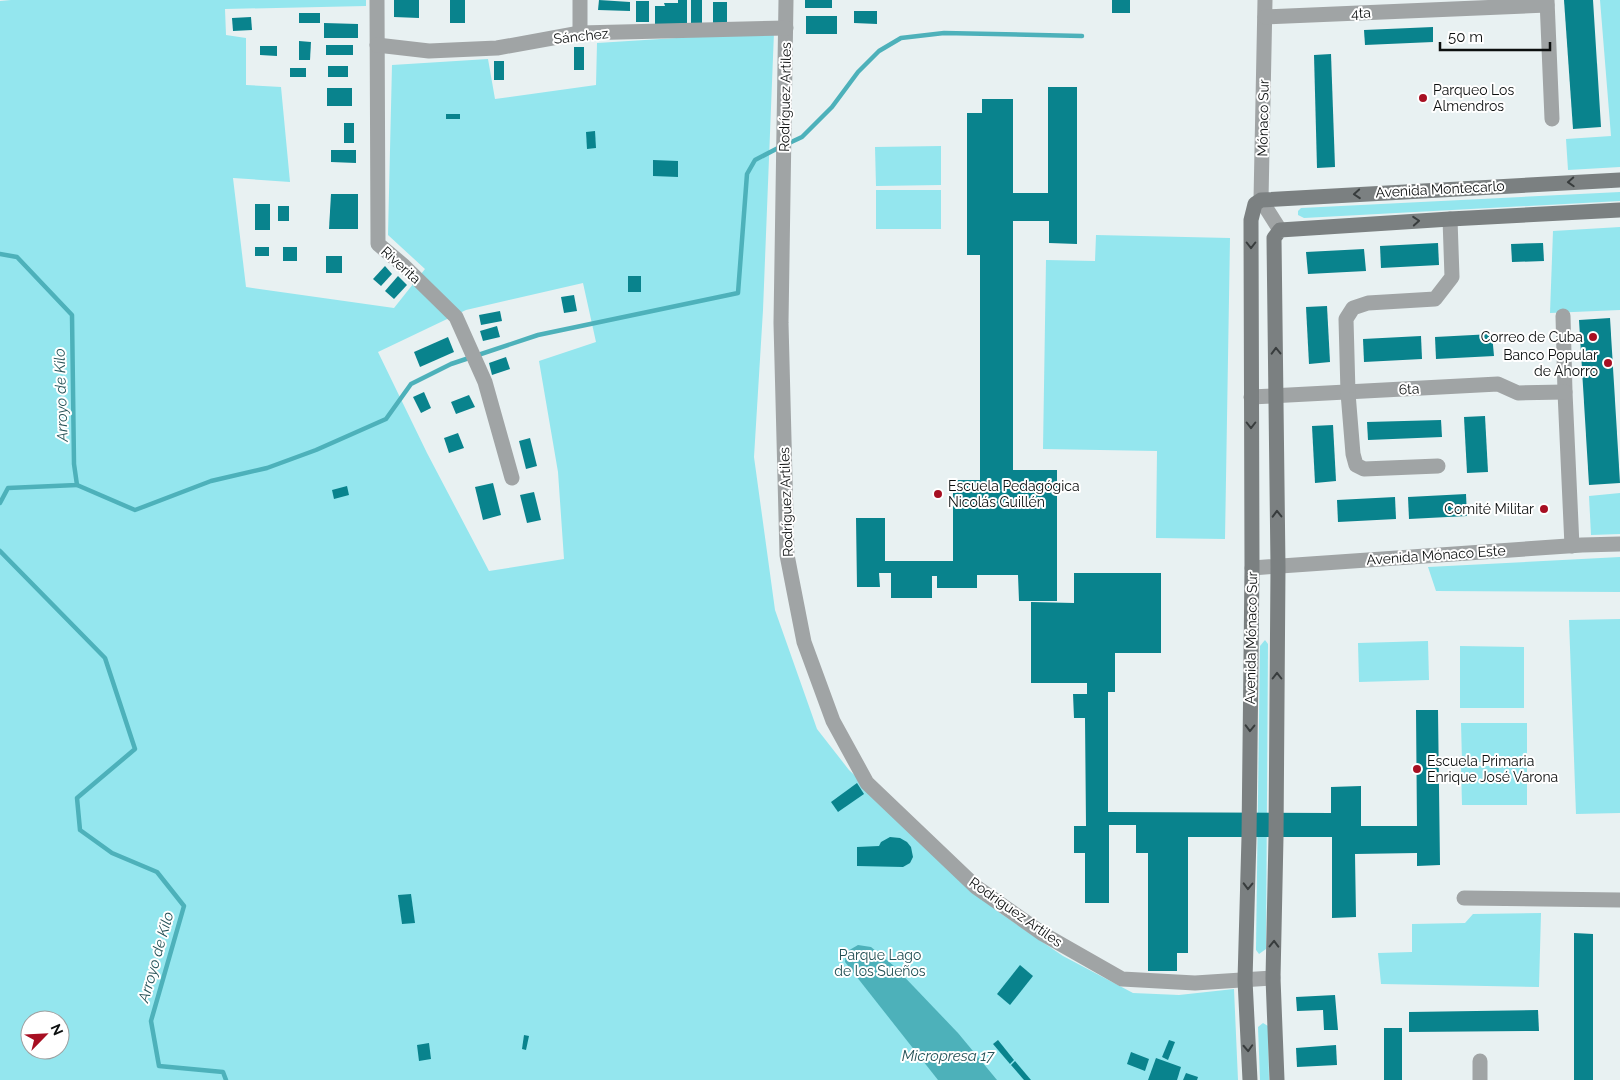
<svg xmlns="http://www.w3.org/2000/svg" width="1620" height="1080" viewBox="0 0 1620 1080" font-family="Raleway,sans-serif">
<style>
.green{fill:#94e6ee;fill-rule:evenodd}
.water{fill:#4db1ba}
.lines{fill:none;stroke-linecap:round;stroke-linejoin:round}
.stream{stroke:#4db1ba;stroke-width:4.5}
.building{fill:#09838d}
.street{stroke:#a0a4a5;stroke-width:15}
.secondary{stroke:#7b8081;stroke-width:15}
.oneway{stroke:#383c3d}
.poi-dot{fill:#a70f22;stroke:#fff;stroke-width:2}
.labels{text-anchor:middle;dominant-baseline:central;stroke-width:4;stroke-linejoin:round;paint-order:stroke}
.street-label{font-size:14px;fill:#0c0f0f;stroke:#fff}
.poi-label{font-size:14px;fill:#0c0f0f;stroke:#fff;text-anchor:start}
.park-label{font-size:14px;fill:#224f53;stroke:#fff}
.water-label{font-size:15px;font-style:italic;fill:#275358;stroke:#fff}
</style>
<rect width="100%" height="100%" fill="#e8f1f2"/>
<g class="green">
<path d="M11,0H366V6L225,9L226,35L246,38V85L281,87L290,182L233,178L246,287L394,308L425,269L388,235L392,65L488,59L495,99L596,85L597,43L774,32L763,310L754,457L775,610L817,729L849,770L1000,913L1063,956L1133,993L1179,995L1234,989L1238,1080H0V1ZM583,283L596,342L539,361L558,472L564,559L489,571L427,453L378,352L466,310ZM30,1020H60V1050H30Z"/>
<polygon points="1600,0 1620,0 1620,167 1568,170 1566,139 1611,136"/>
<polygon points="941,146 941,185 876,186 875,147"/>
<rect x="876" y="190" width="65" height="39"/>
<polygon points="1620,192 1620,201 1304,218 1298,215 1298,211 1301,208"/>
<polygon points="1620,227 1620,310 1550,313 1553,231"/>
<polygon points="1096,235 1230,238 1225,539 1156,538 1157,451 1043,449 1046,260 1095,261"/>
<polygon points="1620,493 1620,534 1591,535 1589,496"/>
<polygon points="1620,557 1620,592 1436,591 1428,567"/>
<polygon points="1620,619 1620,813 1576,814 1569,620"/>
<polygon points="1265,640 1268,644 1266,949 1259,954 1256,950 1260,646"/>
<polygon points="1428,641 1429,680 1359,682 1358,643"/>
<polygon points="1460,646 1524,647 1524,708 1460,708"/>
<polygon points="1527,723 1527,762 1462,762 1461,723"/>
<polygon points="1461,766 1527,766 1527,805 1462,805"/>
<polygon points="1541,913 1539,987 1381,984 1378,953 1412,952 1412,924 1465,923 1473,914"/>
<polygon points="1263,1023 1268,1026 1269,1080 1260,1080 1258,1027"/>
</g>
<polygon class="water" points="858,945 871,947 894,966 958,1033 997,1080 938,1080 845,962 846,952"/>
<g class="lines">
<g class="stream">
<polyline points="787,144 802,137 832,107 858,72 879,51 901,38 944,33 1082,36"/>
<polyline points="0,254 17,257 72,315 74,464 77,485 8,488 0,503"/>
<polyline points="77,485 135,510 211,481 267,468 316,450 386,419 411,384 451,364 538,335 738,293 747,174 755,160 780,147"/>
<polyline points="0,551 105,658 135,749 77,798 80,830 112,853 157,872 184,906 151,1021 159,1066 223,1072 226,1080"/>
</g>
</g>
<g class="building">
<polygon points="394,0 419,0 419,18 394,17"/>
<rect x="450" y="0" width="15" height="23"/>
<polygon points="599,0 630,2 630,11 598,10"/>
<polygon points="678,0 687,0 687,23 655,27 655,6 665,6 664,3 678,3"/>
<rect x="691" y="0" width="11" height="28"/>
<rect x="805" y="0" width="27" height="8"/>
<rect x="1112" y="0" width="18" height="13"/>
<polygon points="1564,0 1593,0 1601,127 1573,129"/>
<rect x="636" y="1" width="13" height="21"/>
<rect x="713" y="2" width="14" height="23"/>
<polygon points="854,11 877,11 877,24 854,23"/>
<rect x="299" y="13" width="21" height="10"/>
<rect x="806" y="16" width="31" height="18"/>
<polygon points="251,17 252,30 233,31 232,18"/>
<polygon points="324,23 358,24 358,38 324,38"/>
<polygon points="1433,27 1433,42 1365,45 1364,30"/>
<polygon points="299,41 311,42 310,60 299,60"/>
<rect x="326" y="45" width="27" height="10"/>
<polygon points="260,46 277,46 277,56 260,55"/>
<rect x="574" y="47" width="10" height="23"/>
<polygon points="1331,54 1335,167 1317,168 1314,55"/>
<rect x="494" y="61" width="10" height="19"/>
<rect x="328" y="66" width="20" height="11"/>
<rect x="290" y="68" width="16" height="9"/>
<polygon points="1048,87 1077,87 1077,244 1049,243 1049,221 1013,221 1013,470 1057,470 1057,601 1019,601 1018,575 977,575 977,588 937,588 937,576 932,576 932,598 891,598 891,573 879,573 880,587 857,587 856,518 885,518 885,561 953,561 953,480 980,480 980,255 967,255 967,113 982,113 982,99 1013,99 1013,193 1048,193"/>
<rect x="327" y="88" width="25" height="18"/>
<rect x="446" y="114" width="14" height="5"/>
<rect x="344" y="123" width="10" height="20"/>
<polygon points="595,131 596,148 587,149 586,132"/>
<polygon points="331,150 356,150 356,163 331,162"/>
<polygon points="653,160 678,161 678,177 653,176"/>
<polygon points="331,194 358,194 358,229 329,229"/>
<rect x="255" y="204" width="15" height="26"/>
<rect x="278" y="206" width="11" height="15"/>
<polygon points="1438,243 1439,265 1381,268 1380,246"/>
<polygon points="1543,243 1544,261 1512,262 1511,244"/>
<rect x="255" y="247" width="14" height="9"/>
<rect x="283" y="247" width="14" height="14"/>
<polygon points="1364,249 1366,271 1308,274 1306,252"/>
<rect x="326" y="256" width="16" height="17"/>
<polygon points="385,266 392,274 381,286 373,279"/>
<polygon points="398,276 407,285 394,299 385,291"/>
<rect x="628" y="276" width="13" height="16"/>
<polygon points="574,295 577,311 564,313 561,297"/>
<polygon points="1327,306 1330,362 1309,364 1306,307"/>
<polygon points="500,311 502,321 481,325 479,315"/>
<polygon points="1610,318 1620,483 1589,485 1579,320"/>
<polygon points="497,326 500,337 483,341 480,331"/>
<polygon points="1492,334 1494,356 1436,359 1435,337"/>
<polygon points="1421,336 1422,359 1364,362 1363,339"/>
<polygon points="448,337 454,352 420,367 414,352"/>
<polygon points="506,357 510,369 492,375 489,363"/>
<polygon points="424,392 431,408 421,413 413,397"/>
<polygon points="469,395 475,407 456,414 451,402"/>
<polygon points="1485,416 1488,472 1467,473 1464,417"/>
<polygon points="1441,420 1442,437 1368,440 1367,422"/>
<polygon points="1333,425 1336,481 1315,483 1312,426"/>
<polygon points="458,433 464,448 449,453 444,438"/>
<polygon points="530,438 537,466 526,469 519,441"/>
<polygon points="493,483 501,515 483,520 475,487"/>
<polygon points="347,486 349,495 334,499 332,490"/>
<polygon points="534,492 541,520 527,523 520,495"/>
<polygon points="1466,494 1467,516 1409,519 1408,497"/>
<polygon points="1395,497 1396,519 1338,522 1337,500"/>
<polygon points="1074,573 1161,573 1161,653 1115,653 1115,692 1108,692 1108,812 1331,813 1331,787 1361,786 1361,826 1417,826 1416,710 1438,710 1440,865 1417,866 1417,853 1355,854 1356,917 1332,918 1332,837 1188,837 1188,953 1177,953 1177,971 1148,971 1148,853 1136,853 1136,825 1109,825 1109,903 1085,903 1085,853 1074,853 1074,826 1086,826 1085,718 1074,718 1073,694 1087,694 1087,683 1031,683 1031,602 1074,603"/>
<polygon points="857,783 864,794 838,812 831,802"/>
<polygon points="890,837 900,838 907,842 911,847 913,857 910,863 903,867 857,866 857,847 879,846 881,842"/>
<polygon points="411,894 415,923 402,924 398,895"/>
<polygon points="1574,933 1593,934 1593,1080 1574,1080"/>
<polygon points="1020,965 1033,976 1010,1005 997,994"/>
<polygon points="1335,995 1338,1030 1324,1030 1323,1010 1297,1011 1296,997"/>
<polygon points="1538,1010 1539,1031 1409,1032 1409,1012"/>
<rect x="1384" y="1028" width="18" height="52"/>
<polygon points="524,1035 529,1036 526,1050 522,1049"/>
<polygon points="998,1040 1014,1060 1010,1064 993,1044"/>
<polygon points="1169,1040 1175,1042 1168,1060 1162,1057"/>
<polygon points="429,1043 431,1059 419,1061 417,1045"/>
<polygon points="1336,1045 1337,1065 1297,1067 1296,1048"/>
<polygon points="1131,1052 1149,1059 1145,1071 1127,1064"/>
<polygon points="1156,1058 1181,1067 1177,1080 1148,1080"/>
<polygon points="1015,1061 1031,1080 1024,1080 1011,1065"/>
<polygon points="1186,1073 1198,1077 1197,1080 1183,1080"/>
</g>
<g class="lines">
<g class="street">
<polyline points="377,0 378,244 404,266 456,317 485,382 512,478"/>
<polyline points="786,0 781,323 787,555 804,642 833,721 867,783 976,887 1043,934 1122,979 1195,983 1273,978"/>
<polyline points="1265,0 1261,200 1280,230"/>
<polyline points="1547,0 1552,119"/>
<polyline points="1265,17 1547,5"/>
<polyline points="580,33 580,0"/>
<polyline points="377,45 429,51 497,48 580,33 786,28"/>
<polyline points="1563,316 1565,392 1572,546"/>
<polyline points="1251,397 1498,384 1518,393 1565,392"/>
<polyline points="1438,466 1364,469 1356,465 1353,454 1348,393 1346,319 1353,308 1368,303 1435,299 1452,277 1450,219"/>
<polyline points="1252,568 1582,545 1620,544"/>
<polyline points="1464,898 1620,900"/>
<polyline points="1480,1080 1480,1061"/>
</g>
<g class="secondary">
<polyline points="1250,1080 1245,980 1249,837 1252,568 1251,220 1255,204 1261,200 1620,180"/>
<polyline points="1277,1080 1273,978 1276,837 1278,567 1274,238 1280,230 1450,219 1620,210"/>
</g>
</g>
<defs><path id="oneway-chevron" d="M-2-3.5L2.5 0L-2 3.5" fill="none" stroke-width="1.6" stroke-linecap="round" stroke-linejoin="round" transform="scale(1.25)"/></defs>
<g class="oneway">
<use href="#oneway-chevron" transform="translate(1571 182) rotate(177)"/>
<use href="#oneway-chevron" transform="translate(1357 194) rotate(176)"/>
<use href="#oneway-chevron" transform="translate(1416 221) rotate(-4)"/>
<use href="#oneway-chevron" transform="translate(1251 245) rotate(90)"/>
<use href="#oneway-chevron" transform="translate(1276 351) rotate(-91)"/>
<use href="#oneway-chevron" transform="translate(1251 425) rotate(90)"/>
<use href="#oneway-chevron" transform="translate(1277 514) rotate(-91)"/>
<use href="#oneway-chevron" transform="translate(1277 676) rotate(-90)"/>
<use href="#oneway-chevron" transform="translate(1250 728) rotate(91)"/>
<use href="#oneway-chevron" transform="translate(1248 886) rotate(91)"/>
<use href="#oneway-chevron" transform="translate(1274 944) rotate(-89)"/>
<use href="#oneway-chevron" transform="translate(1248 1048) rotate(87)"/>
</g>
<g class="poi-dot">
<circle cx="1423" cy="98" r="5"/>
<circle cx="1593" cy="337" r="5"/>
<circle cx="1608" cy="363" r="5"/>
<circle cx="938" cy="494" r="5"/>
<circle cx="1544" cy="509" r="5"/>
<circle cx="1417" cy="769" r="5"/>
</g>
<g class="labels">
<g class="street-label">
<text transform="translate(1361 13) rotate(-3)">4ta</text>
<text transform="translate(581 36) rotate(-6)">Sánchez</text>
<text transform="translate(785 97) rotate(-89)">Rodríguez Artiles</text>
<text transform="translate(1263 118) rotate(-89)">Mónaco Sur</text>
<text transform="translate(1440 189) rotate(-3)">Avenida Montecarlo</text>
<text transform="translate(401 265) rotate(42)">Riverita</text>
<text transform="translate(1409 389) rotate(-3)">6ta</text>
<text transform="translate(786 502) rotate(-92)">Rodríguez Artiles</text>
<text transform="translate(1436 555) rotate(-4)">Avenida Mónaco Este</text>
<text transform="translate(1251 638) rotate(-89)">Avenida Mónaco Sur</text>
<text transform="translate(1016 912) rotate(35)">Rodríguez Artiles</text>
</g>
<g class="poi-label">
<text x="1433" y="90">Parqueo Los<tspan x="1433" dy="16">Almendros</tspan></text>
<text x="1583" y="337" text-anchor="end">Correo de Cuba</text>
<text x="1598" y="355" text-anchor="end">Banco Popular<tspan x="1598" dy="16">de Ahorro</tspan></text>
<text x="948" y="486">Escuela Pedagógica<tspan x="948" dy="16">Nicolás Guillén</tspan></text>
<text x="1534" y="509" text-anchor="end">Comité Militar</text>
<text x="1427" y="761">Escuela Primaria<tspan x="1427" dy="16">Enrique José Varona</tspan></text>
</g>
<g class="park-label">
<text x="880" y="955">Parque Lago<tspan x="880" dy="16">de los Sueños</tspan></text>
</g>
<g class="water-label">
<text transform="translate(61 395) rotate(-92)">Arroyo de Kilo</text>
<text transform="translate(156 957) rotate(-74)">Arroyo de Kilo</text>
<text x="948" y="1056">Micropresa 17</text>
</g>
</g>
<g transform="translate(45 1035) rotate(66)"><circle r="24" fill="#ffffff" stroke="#9e9f9f"/>
<path d="M0-4L9 19L0 12L-9 19Z" fill="#a70f22"/>
<text y="-8" font-size="14" font-weight="bold" text-anchor="middle" fill="#0c0f0f">N</text>
</g>
<path d="M1440 42v8h110v-8" fill="none" stroke="#0c0f0f" stroke-width="2.5"/>
<text x="1448" y="42" font-size="15" fill="#0c0f0f" stroke="#ffffff" stroke-width="4" paint-order="stroke">50 m</text>
</svg>
